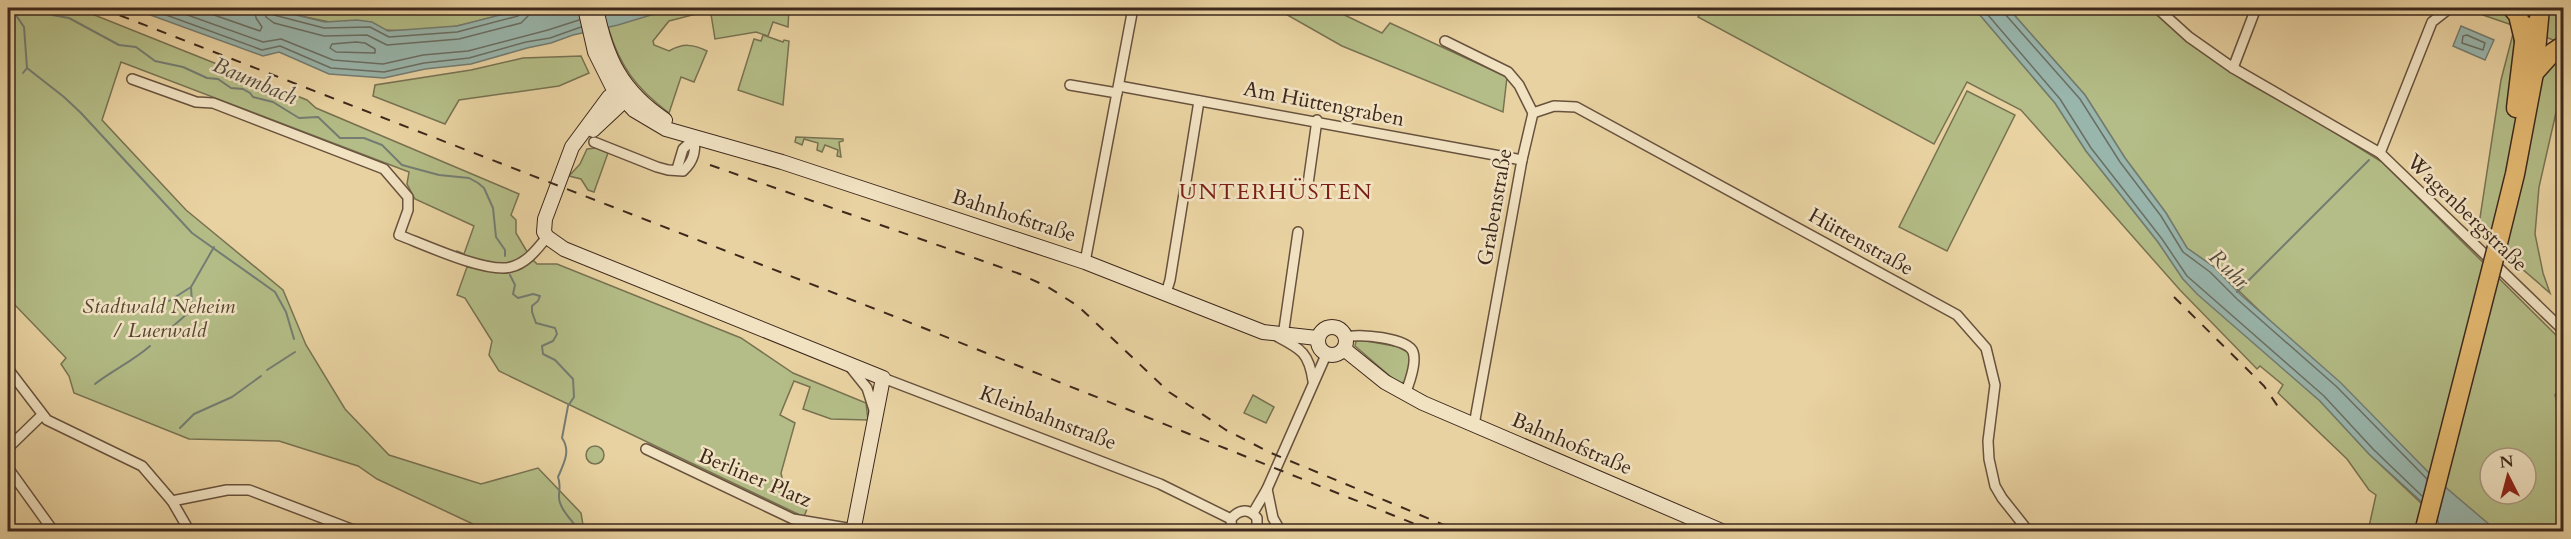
<svg xmlns="http://www.w3.org/2000/svg" width="2571" height="539" viewBox="0 0 2571 539" font-family="Cardo,serif">
<style>
.green{fill:#b4bd87;stroke:#787252;stroke-width:1.5;fill-rule:evenodd}
.water{fill:#99b6ad;stroke:#747d73;stroke-width:1.5}
.lines{fill:none;stroke-linecap:round;stroke-linejoin:round}
.shore{stroke:#6b6f64;stroke-width:1.5}
.stream{stroke:#747d73;stroke-width:2}
.street-casing{stroke:#68523d;stroke-width:12}
.secondary-casing{stroke:#3d281c;stroke-width:16}
.highway-casing{stroke:#3d281c;stroke-width:21}
.street{stroke:#f1e2c2;stroke-width:9}
.secondary{stroke:#f1e2c2;stroke-width:14}
.highway{stroke:#e4b970;stroke-width:18}
.rail{stroke:#3d281c;stroke-width:2;stroke-dasharray:10 10;stroke-linecap:butt}
.highway-bridge-casing{stroke:#3d281c;stroke-width:21;stroke-linecap:butt}
.highway-bridge{stroke:#e4b970;stroke-width:18}
.labels{text-anchor:middle;dominant-baseline:central;stroke-width:5;stroke-linejoin:round;paint-order:stroke}
.street-label{font-size:21px;fill:#3d281c;stroke:#f1e2c2}
.park-label{font-size:21px;font-style:italic;fill:#554631;stroke:#f1e2c2}
.water-label{font-size:22px;font-style:italic;fill:#544c40;stroke:#f1e2c2}
.neighbourhood-label{font-size:22px;letter-spacing:1.5px;fill:#7a1f14;stroke:#f1e2c2}
</style>
<rect width="100%" height="100%" fill="#e9d2a1"/>
<filter id="stains"><feTurbulence type="fractalNoise" baseFrequency=".00333" numOctaves="4"/><feColorMatrix values="0 0 0 0 .2 0 0 0 0 .09 0 0 0 0 .02 0 0 0 .5 -.17"/></filter>
<radialGradient id="worn" r=".72"><stop offset=".6" stop-color="#630" stop-opacity="0"/><stop offset="1" stop-color="#630" stop-opacity=".3"/></radialGradient>
<g class="green">
<path d="M8,8H77L307,100L316,108L519,194L511,215L516,220V233L529,255C500,270 485,262 456,256L457,251L464,254L474,226L415,199L407,184L409,172L121,62L102,120L186,210L283,290L306,345L345,409L389,455L481,484L538,468L581,513L584,531H482L475,525L377,479L358,466L279,441L189,439L74,393L69,376L61,364L66,358L15,305L8,300Z"/>
<path d="M267,8H528C504,13 481,21 457,26C393,39 329,23 267,8Z"/>
<path d="M673,8H708V11L669,21L653,41L654,45L669,51C683,43 693,44 707,51L694,82L681,77L669,113C636,88 620,67 608,27Z"/>
<polygon points="710,8 789,8 788,27 773,22 768,36 756,32 715,39"/>
<polygon points="1275,8 1330,8 1382,33 1390,23 1507,77 1503,112 1342,46"/>
<polygon points="1705,8 1974,8 2055,103 2086,151 2158,242 2183,279 2320,401 2369,454 2422,504 2414,531 2368,531 2376,495 2369,490 2347,459 2278,393 2283,385 2260,366 2257,369 2180,290 2021,110 1967,82 1934,144 1698,17"/>
<path d="M2008,8H2151L2180,35L2246,82L2313,119L2382,162L2563,342V385L2555,395L2563,422V531H2497L2489,526L2430,474L2214,267L2187,248L2166,213L2125,158L2085,95ZM2490,458H2526V494H2490Z"/>
<polygon points="2472,8 2502,8 2515,26 2517,73 2563,53 2563,82 2539,187 2535,234 2543,273 2550,293 2478,231 2501,80 2515,26 2483,15"/>
<polygon points="2546,8 2563,8 2563,40 2558,42 2543,36"/>
<polygon points="763,35 783,42 784,40 789,41 783,105 738,90 754,39 761,41"/>
<polygon points="581,56 589,73 559,86 459,100 445,124 373,96 375,85 471,70 523,58"/>
<polygon points="1967,91 2015,115 1947,251 1899,227"/>
<polygon points="796,137 843,139 843,141 839,142 841,157 837,156 838,150 825,145 822,152 817,150 818,143 804,139 802,145 795,142"/>
<polygon points="596,148 608,153 594,192 588,190 581,179 569,176 580,164 587,149"/>
<path d="M530,257L537,264H557L741,338L793,373L866,403L868,420L831,419L803,409L810,387L794,381L780,415L795,423L781,473L785,492L808,506L804,517L499,371L489,355L492,341L465,298L457,295L467,267C497,271 506,279 530,257Z"/>
<polygon points="1361,340 1405,348 1412,356 1408,382 1398,383 1355,346 1356,341"/>
<polygon points="1253,395 1274,407 1266,423 1244,413"/>
<circle cx="595" cy="455" r="9"/>
</g>
<g class="water">
<polygon points="135,8 267,8 325,22 357,20 372,22 388,31 457,26 528,8 674,8 618,25 573,35 551,43 527,48 471,64 425,69 384,78 329,74 279,52 263,56 145,13"/>
<polygon points="1974,8 2008,8 2085,95 2125,158 2166,213 2187,248 2214,267 2241,295 2341,383 2430,474 2497,531 2441,531 2436,515 2369,454 2320,401 2197,294 2183,279 2158,242 2086,151 2055,103"/>
<polygon points="2461,26 2494,40 2485,60 2453,46"/>
</g>
<g class="lines">
<g class="shore">
<polyline points="147,8 262,50 280,46 331,68 384,72 424,63 469,58 526,42 550,38 581,27"/>
<polyline points="168,8 263,42 281,39 333,60 383,64 423,55 468,51 548,30 579,20"/>
<polyline points="194,8 260,31 262,27 256,18 255,8"/>
<polyline points="264,8 266,17 274,23 324,36 367,35 387,45 459,39 521,23 528,16 530,8"/>
<polyline points="271,8 274,15 324,28 370,27 389,37 457,32 518,16 523,8"/>
<polyline points="1982,8 2060,99 2091,148 2162,239 2187,276 2324,396 2373,449 2422,496"/>
<polyline points="2004,8 2005,14 2080,99 2120,162 2161,216 2183,252 2210,272 2237,299 2337,387 2427,479"/>
<polygon points="2467,35 2485,43 2483,50 2462,43 2463,36"/>
<polygon points="356,42 365,43 375,49 375,53 336,52 330,48 332,44"/>
</g>
<g class="stream">
<polyline points="11,8 24,27 27,68 23,73"/>
<polyline points="42,8 52,15 69,18 119,45 136,47 155,61 183,67 207,78 218,79 231,88 243,89 250,93 253,97 273,102 299,118 318,117 340,138 364,138 382,145 402,165 439,175 469,178 478,183 484,188 493,208 496,237 505,250 505,256"/>
<polyline points="27,68 64,97 81,113 192,233 275,292 286,312 294,339"/>
<polyline points="8,87 12,83"/>
<path d="M510,275L515,285L513,294L518,298L533,294L540,296L538,301L532,306V312L536,323L555,328L557,334L553,341L542,346L543,354L555,360L573,379L574,397L568,406L562,438C571,451 564,463 558,477C561,485 559,488 559,497C559,509 573,521 580,532"/>
<polyline points="2237,292 2369,160"/>
<polyline points="169,301 191,287"/>
<polyline points="163,335 188,313 192,303 191,287 214,247"/>
<polyline points="267,370 295,352"/>
<path d="M95,384C113,370 133,361 150,346"/>
<polyline points="180,428 194,414 232,397 261,376"/>
</g>
<defs>
<g id="street">
<polyline points="2157,8 2189,37 2233,68 2380,153 2564,331"/>
<polyline points="1445,41 1508,72 1519,85 1533,113 1522,160 1474,425"/>
<polyline points="2233,68 2256,8"/>
<path d="M132,79L196,102L213,103L384,169L408,197V210L399,235C423,244 487,274 511,267C527,263 537,249 547,237"/>
<polyline points="1070,85 1117,93"/>
<polyline points="1119,86 1522,160"/>
<polyline points="1533,113 1554,106 1576,107 1957,315 1986,348 1995,385 1988,441 1989,459 1995,486 2002,498 2029,532"/>
<path d="M594,142L657,167L668,170L683,171C694,161 695,152 695,138"/>
<polyline points="2380,153 2432,22 2446,11"/>
<polyline points="677,169 683,149 695,138"/>
<polyline points="1307,191 1317,120"/>
<polyline points="1085,262 1133,8"/>
<polyline points="1166,293 1170,280 1199,101"/>
<polyline points="1283,336 1298,232"/>
<path d="M1278,337C1301,349 1309,353 1313,381"/>
<path d="M1345,337C1358,333 1408,338 1413,352C1417,363 1409,384 1405,394"/>
<polyline points="851,368 867,388 874,410"/>
<polyline points="8,369 47,420 142,466 172,501 227,490 249,490 359,532"/>
<polyline points="883,378 1160,484 1231,519"/>
<polyline points="8,448 42,415"/>
<polyline points="646,449 793,519 853,529"/>
<polyline points="8,468 54,532"/>
<polyline points="1267,489 1273,518 1281,532"/>
<polyline points="172,501 190,532"/>
<polyline points="1253,513 1267,489 1326,355"/>
<path d="M1232,532L1231,519C1239,509 1249,508 1257,518V532"/>
</g>
<g id="secondary">
<polyline points="585,8 595,52 612,86 634,110 666,129 782,162 1085,262 1263,332 1317,338"/>
<path d="M596,8C606,58 621,91 665,120"/>
<polyline points="628,90 616,92 609,97 572,147 545,219 544,232 547,237 564,249 883,378 853,532"/>
<polyline points="593,130 624,101 627,94"/>
<circle cx="1332" cy="341" r="14"/>
<polyline points="1344,349 1385,382 1423,403 1724,532"/>
</g>
<g id="highway">
<polyline points="2512,8 2518,15 2524,40"/>
<polyline points="2534,73 2552,53 2564,45"/>
<polyline points="2516,108 2526,26"/>
<polyline points="2498,243 2515,174 2534,73 2540,8"/>
</g>
</defs>
<use href="#street" class="street-casing"/>
<use href="#secondary" class="secondary-casing"/>
<use href="#highway" class="highway-casing"/>
<use href="#street" class="street"/>
<use href="#secondary" class="secondary"/>
<use href="#highway" class="highway"/>
<g class="rail">
<polyline points="101,8 901,319 1435,532"/>
<polyline points="710,165 1020,274 1048,287 1078,306 1169,392 1226,430 1271,453 1461,532"/>
<polyline points="2174,297 2264,386 2281,411"/>
</g>
<defs>
<polyline id="highway-bridge" points="2424,532 2498,243"/>
</defs>
<use href="#highway-bridge" class="highway-bridge-casing"/>
<use href="#highway-bridge" class="highway-bridge"/>
</g>
<g class="labels">
<g class="street-label">
<text transform="translate(1324 104) rotate(11)">Am Hüttengraben</text>
<text transform="translate(1495 207) rotate(-80)">Grabenstraße</text>
<text transform="translate(2467 213) rotate(44)">Wagenbergstraße</text>
<text transform="translate(1014 216) rotate(18)">Bahnhofstraße</text>
<text transform="translate(1861 242) rotate(29)">Hüttenstraße</text>
<text transform="translate(1048 418) rotate(21)">Kleinbahnstraße</text>
<text transform="translate(1572 444) rotate(23)">Bahnhofstraße</text>
<text transform="translate(755 478) rotate(23)">Berliner Platz</text>
</g>
<g class="park-label">
<text x="159" y="306">Stadtwald Neheim<tspan x="159" dy="24">/ Luerwald</tspan></text>
</g>
<g class="water-label">
<text transform="translate(255 81) rotate(23)">Baumbach</text>
<text transform="translate(2229 269) rotate(44)">Ruhr</text>
</g>
<g class="neighbourhood-label">
<text x="1276" y="192">UNTERHÜSTEN</text>
</g>
</g>
<rect width="2571" height="539" fill="none" stroke="#e9d2a1" stroke-width="30"/>
<rect x="9" y="9" width="2553" height="521" fill="none" stroke="#3d281c" stroke-width="3"/>
<rect x="15" y="15" width="2541" height="509" fill="none" stroke="#3d281c" stroke-width="1.5"/>
<g transform="translate(2508 476) rotate(354)"><circle r="28" fill="#f1e2c2" stroke="#a99880" stroke-width="1.5"/>
<path d="M0-4.5L10 22L0 15L-10 22Z" fill="#8f2418"/>
<text y="-9" font-size="16" font-weight="bold" text-anchor="middle" fill="#3d281c">N</text>
</g>
<rect width="100%" height="100%" filter="url(#stains)"/>
<rect width="100%" height="100%" fill="url(#worn)"/>
</svg>
